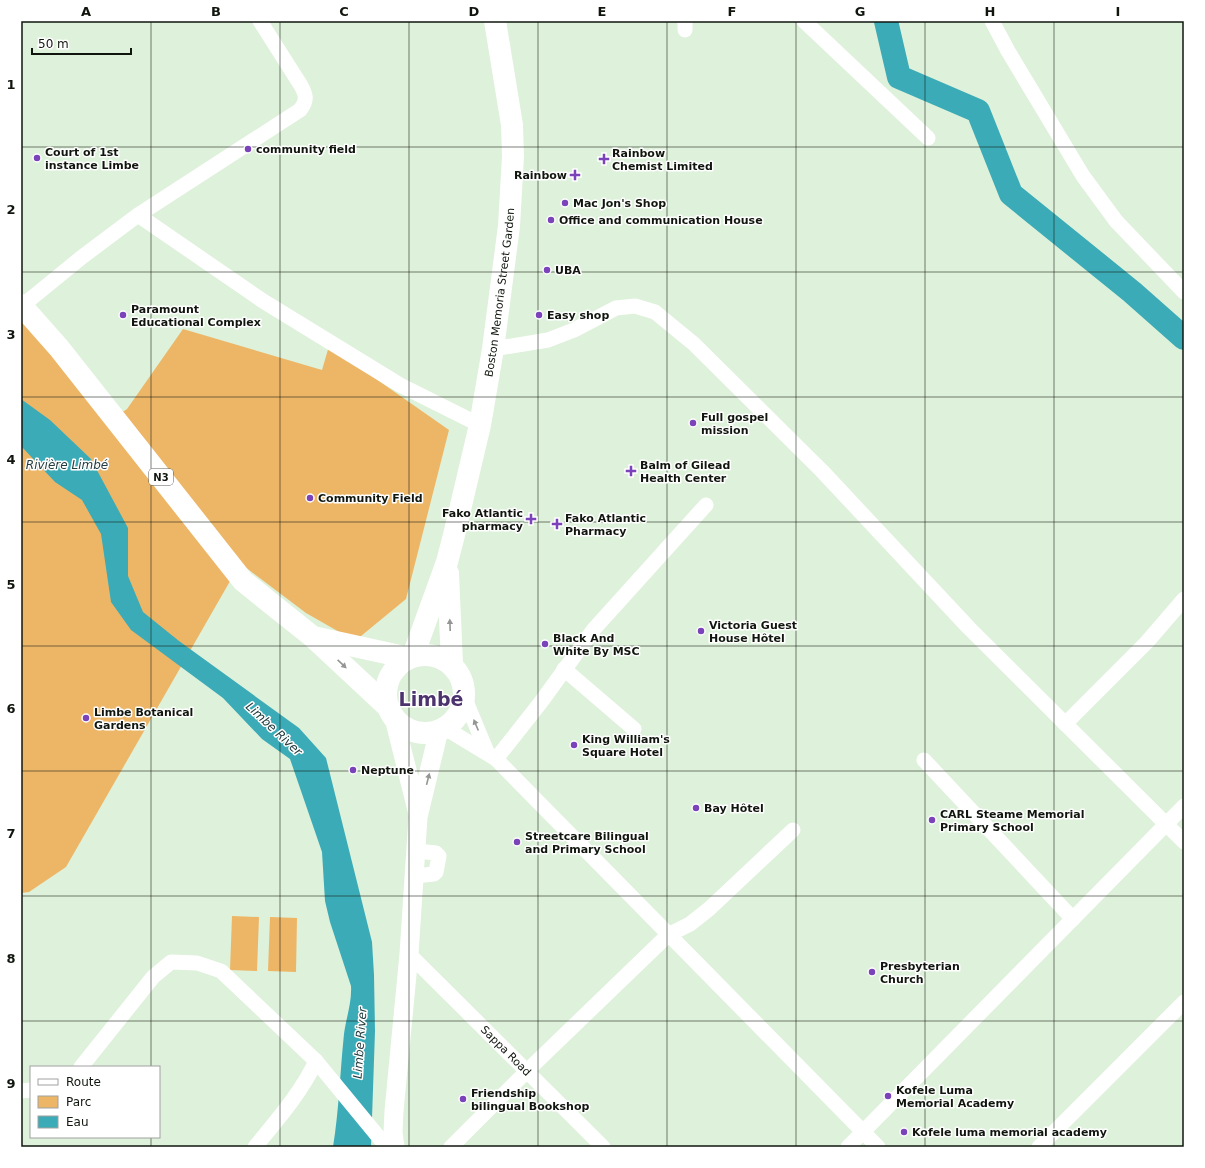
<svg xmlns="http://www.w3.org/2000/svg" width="1205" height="1168" viewBox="0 0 1205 1168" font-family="'DejaVu Sans',sans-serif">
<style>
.green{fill:#edb667}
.water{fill:#3babb7}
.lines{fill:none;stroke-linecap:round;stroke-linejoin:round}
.river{stroke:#3babb7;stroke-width:24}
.minor{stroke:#fff;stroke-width:15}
.major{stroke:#fff;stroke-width:19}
.highway{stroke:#fff;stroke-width:22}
.oneway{fill:#939693}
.grid{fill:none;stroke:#10160e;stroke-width:1;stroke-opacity:0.55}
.poi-dot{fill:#7b43ba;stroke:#fff;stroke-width:1.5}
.labels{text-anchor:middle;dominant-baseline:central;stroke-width:3;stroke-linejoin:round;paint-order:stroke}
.shield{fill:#fff;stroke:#585c56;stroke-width:1}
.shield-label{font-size:10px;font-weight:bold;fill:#10160e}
.poi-label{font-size:11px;font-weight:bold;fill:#10160e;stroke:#fff;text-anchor:start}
.street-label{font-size:11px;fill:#10160e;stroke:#fff}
.water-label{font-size:12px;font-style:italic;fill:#243d40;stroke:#fff}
.town-label{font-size:19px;font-weight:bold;fill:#4d336e;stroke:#fff}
.neatline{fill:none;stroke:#10160e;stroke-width:1.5}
.grid-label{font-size:13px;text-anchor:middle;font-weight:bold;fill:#10160e}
</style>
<rect width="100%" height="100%" fill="#def1da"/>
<g class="green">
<polygon points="21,305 237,569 66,867 29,892 21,893"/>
<polygon points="183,329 322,370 329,346 449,430 406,599 355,641 306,613 245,567 118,415 127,409"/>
<polygon points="232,916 259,917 257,971 230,970"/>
<polygon points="270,917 297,918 296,972 268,971"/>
</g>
<path class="water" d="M21,399L50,420L91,459L128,528V576L143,612L179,641L299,728L326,758L372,942L374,975L375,1031L371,1147H333C339,1110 340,1072 344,1034C346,1018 352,1003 351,986L330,922L325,901L322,852L290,759L262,739L223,698L131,630L111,602L101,534L82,500L55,482L21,446Z"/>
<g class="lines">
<polyline class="river" points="886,21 899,77 978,111 1011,194 1132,292 1184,338"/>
<g class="minor">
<polyline points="804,21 928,138"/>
<polyline points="992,21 1008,51 1083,176 1116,221 1184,292"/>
<polyline points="685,30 685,21"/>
<path d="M138,215L300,110C308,100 306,94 300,84L260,21"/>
<polyline points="22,306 82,257 138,215 263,301 400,385 480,425"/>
<polyline points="493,349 548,340 574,330 616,308 635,306 655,312 694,344 822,471 969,628 1184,842"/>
<polyline points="564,669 634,729"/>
<polyline points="465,699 487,752"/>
<polyline points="1065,724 1147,642 1184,599"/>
<polyline points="445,728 496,759 878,1147"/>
<polyline points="496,759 541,702 594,629 706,505"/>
<polyline points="924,760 1073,919"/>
<polyline points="415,876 434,874 436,872 439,856 436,853 417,851"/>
<path id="s1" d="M409,954L603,1147"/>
<polyline points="81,1067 153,977 171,962 197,963 221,971 316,1061 381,1140 389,1147"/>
<polyline points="21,1091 31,1090"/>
<path d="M255,1147C277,1120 301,1093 316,1061"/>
<polyline points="451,1147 528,1070 668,935 690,924 709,909 793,830"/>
<polyline points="848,1147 1184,806"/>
<polyline points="1039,1147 1184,1002"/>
</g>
<g class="major">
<polyline points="394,718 418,814"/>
<polyline points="395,1147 393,1132 394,1111 409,954 418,817 439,730"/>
</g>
<g class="highway">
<polyline points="21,305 59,348 243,581 313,637 389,708"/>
<polyline points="448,573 452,664"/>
<polyline points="313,637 409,658"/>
<circle cx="425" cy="694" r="39"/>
<path id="s2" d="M413,656L447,562L454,535L480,425L493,349L509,226L513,156L512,125L495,21"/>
</g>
</g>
<defs><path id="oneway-solid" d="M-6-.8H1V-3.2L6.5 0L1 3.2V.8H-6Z"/></defs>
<g class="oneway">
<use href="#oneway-solid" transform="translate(450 625) rotate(-92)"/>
<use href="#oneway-solid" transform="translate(342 664) rotate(43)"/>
<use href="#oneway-solid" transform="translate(476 725) rotate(-113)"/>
<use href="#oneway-solid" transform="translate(428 779) rotate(-76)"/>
</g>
<path class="grid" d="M151,21V1067M280,21V1147M409,21V1147M538,21V1147M667,21V1147M796,21V1147M925,21V1147M1054,21V1147M21,147H1184M21,272H1184M21,397H1184M21,522H1184M21,646H1184M21,771H1184M21,896H1184M21,1021H1184M151,1137V1147"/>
<g class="poi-dot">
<circle cx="248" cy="149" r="4"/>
<circle cx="37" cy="158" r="4"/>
<path d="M602 153h4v4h4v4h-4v4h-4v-4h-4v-4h4z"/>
<path d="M573 169h4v4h4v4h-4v4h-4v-4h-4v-4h4z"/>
<circle cx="565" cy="203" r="4"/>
<circle cx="551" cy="220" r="4"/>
<circle cx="547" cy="270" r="4"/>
<circle cx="123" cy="315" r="4"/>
<circle cx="539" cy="315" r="4"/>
<circle cx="693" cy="423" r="4"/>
<path d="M629 465h4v4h4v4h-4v4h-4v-4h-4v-4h4z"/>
<circle cx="310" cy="498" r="4"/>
<path d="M529 513h4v4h4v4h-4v4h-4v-4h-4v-4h4z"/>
<path d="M555 518h4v4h4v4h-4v4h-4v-4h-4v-4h4z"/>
<circle cx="701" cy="631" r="4"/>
<circle cx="545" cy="644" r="4"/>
<circle cx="86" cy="718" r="4"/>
<circle cx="574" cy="745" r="4"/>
<circle cx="353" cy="770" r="4"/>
<circle cx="696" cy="808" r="4"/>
<circle cx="932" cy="820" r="4"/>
<circle cx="517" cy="842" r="4"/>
<circle cx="872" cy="972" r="4"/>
<circle cx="888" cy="1096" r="4"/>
<circle cx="463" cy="1099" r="4"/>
<circle cx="904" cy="1132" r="4"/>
</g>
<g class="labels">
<rect class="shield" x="149" y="469" width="24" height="16" rx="3"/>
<g class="shield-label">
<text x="161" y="477">N3</text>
</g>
<g class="poi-label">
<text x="256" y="149">community field</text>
<text x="45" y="152">Court of 1st<tspan x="45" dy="13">instance Limbe</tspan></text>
<text x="612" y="153">Rainbow<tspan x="612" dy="13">Chemist Limited</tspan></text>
<text x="567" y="175" text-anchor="end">Rainbow</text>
<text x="573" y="203">Mac Jon's Shop</text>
<text x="559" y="220">Office and communication House</text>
<text x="555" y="270">UBA</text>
<text x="131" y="309">Paramount<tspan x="131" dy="13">Educational Complex</tspan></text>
<text x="547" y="315">Easy shop</text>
<text x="701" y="417">Full gospel<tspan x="701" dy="13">mission</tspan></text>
<text x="640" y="465">Balm of Gilead<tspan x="640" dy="13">Health Center</tspan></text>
<text x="318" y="498">Community Field</text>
<text x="523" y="513" text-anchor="end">Fako Atlantic<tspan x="523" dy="13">pharmacy</tspan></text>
<text x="565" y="518">Fako Atlantic<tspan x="565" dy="13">Pharmacy</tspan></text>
<text x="709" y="625">Victoria Guest<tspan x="709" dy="13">House Hôtel</tspan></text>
<text x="553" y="638">Black And<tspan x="553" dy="13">White By MSC</tspan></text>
<text x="94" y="712">Limbe Botanical<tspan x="94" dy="13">Gardens</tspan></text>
<text x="582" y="739">King William's<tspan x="582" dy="13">Square Hotel</tspan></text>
<text x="361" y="770">Neptune</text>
<text x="704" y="808">Bay Hôtel</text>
<text x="940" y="814">CARL Steame Memorial<tspan x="940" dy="13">Primary School</tspan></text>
<text x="525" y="836">Streetcare Bilingual<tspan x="525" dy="13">and Primary School</tspan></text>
<text x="880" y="966">Presbyterian<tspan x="880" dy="13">Church</tspan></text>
<text x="896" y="1090">Kofele Luma<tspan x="896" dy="13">Memorial Academy</tspan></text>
<text x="471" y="1093">Friendship<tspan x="471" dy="13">bilingual Bookshop</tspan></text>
<text x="912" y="1132">Kofele luma memorial academy</text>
</g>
<g class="street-label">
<text stroke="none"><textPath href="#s2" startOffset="375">Boston Memoria Street Garden</textPath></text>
<text stroke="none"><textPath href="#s1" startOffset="137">Sappa Road</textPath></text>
</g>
<g class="water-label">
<text x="67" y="465">Rivière Limbé</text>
<text transform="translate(274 729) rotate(43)">Limbe River</text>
<text transform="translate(360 1043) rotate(-86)">Limbe River</text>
</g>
<g class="town-label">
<text x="431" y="699">Limbé</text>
</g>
</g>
<rect width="1205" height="1168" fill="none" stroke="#ffffff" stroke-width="44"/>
<rect x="30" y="1066" width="130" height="72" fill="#ffffff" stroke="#9fa29f"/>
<rect x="38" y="1079" width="20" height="6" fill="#ffffff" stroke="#9fa29f"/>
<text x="66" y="1086" font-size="12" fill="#10160e">Route</text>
<rect x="38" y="1096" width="20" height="12" fill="#edb667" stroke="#9fa29f"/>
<text x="66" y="1106" font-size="12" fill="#10160e">Parc</text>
<rect x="38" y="1116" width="20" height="12" fill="#3babb7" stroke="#9fa29f"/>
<text x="66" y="1126" font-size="12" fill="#10160e">Eau</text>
<path d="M32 48v6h99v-6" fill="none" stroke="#10160e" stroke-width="2"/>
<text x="38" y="48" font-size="12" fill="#10160e" stroke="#ffffff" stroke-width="3" paint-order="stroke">50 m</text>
<rect x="22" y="22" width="1161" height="1124" class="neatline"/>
<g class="grid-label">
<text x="86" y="16">A</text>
<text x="216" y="16">B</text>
<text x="344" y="16">C</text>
<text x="474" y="16">D</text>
<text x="602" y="16">E</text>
<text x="732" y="16">F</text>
<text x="860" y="16">G</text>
<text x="990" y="16">H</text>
<text x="1118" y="16">I</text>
<text x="11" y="89">1</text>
<text x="11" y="214">2</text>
<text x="11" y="339">3</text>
<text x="11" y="464">4</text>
<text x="11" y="589">5</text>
<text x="11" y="713">6</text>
<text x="11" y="838">7</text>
<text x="11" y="963">8</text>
<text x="11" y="1088">9</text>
</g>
</svg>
